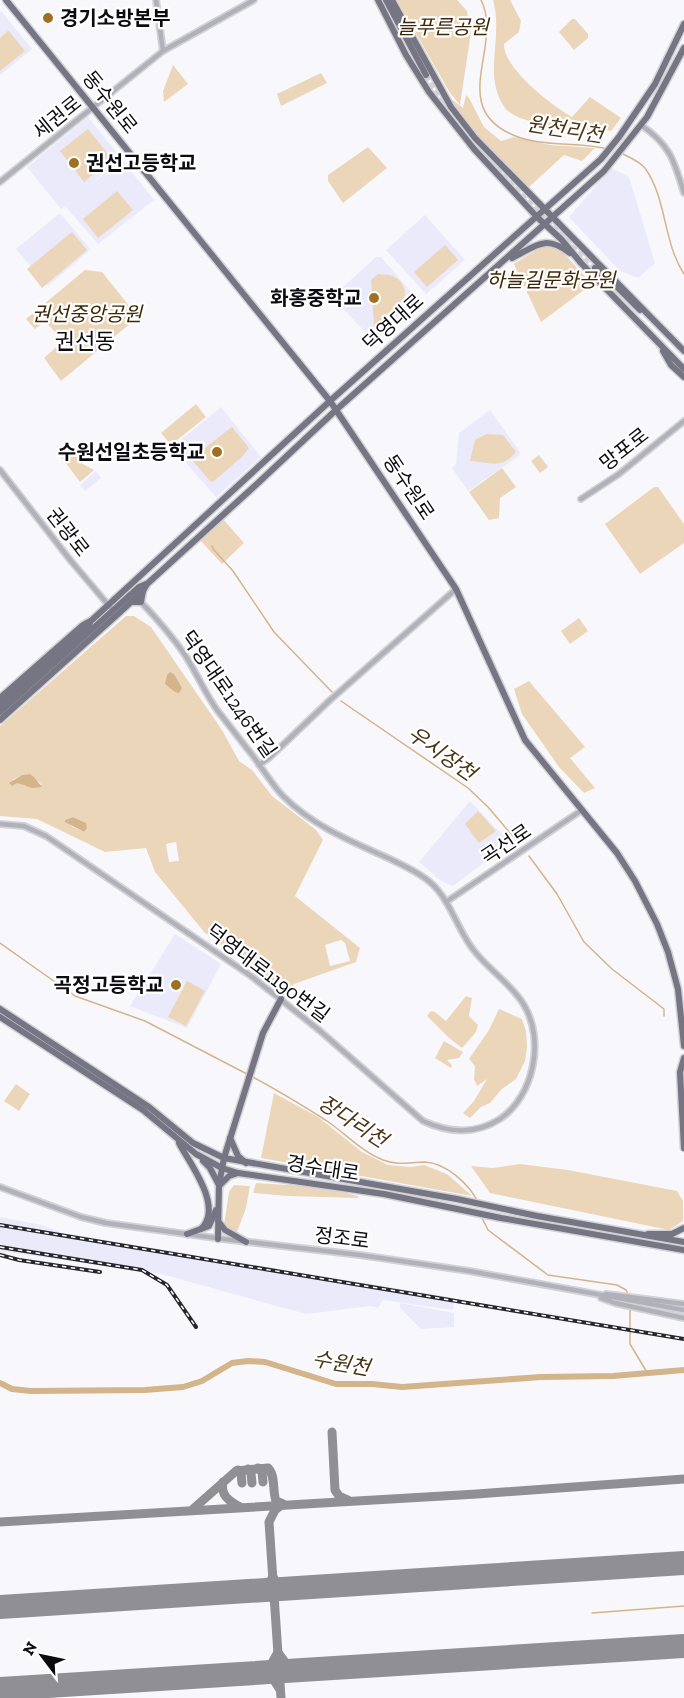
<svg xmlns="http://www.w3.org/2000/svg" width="684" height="1698" viewBox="0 0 684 1698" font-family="'Zilla Slab','Noto Sans KR',serif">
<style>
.built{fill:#eaeafb}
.green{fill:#ecd6b9;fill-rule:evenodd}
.water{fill:#d3b48b}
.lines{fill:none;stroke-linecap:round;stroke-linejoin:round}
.stream{stroke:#d3b48b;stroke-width:1.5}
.river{stroke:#d3b48b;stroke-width:6}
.taxiway{stroke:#8f8f94;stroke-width:9}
.runway{stroke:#8f8f94;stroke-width:24}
.major-tunnel{stroke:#d4d4d9;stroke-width:6;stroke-dasharray:6 3;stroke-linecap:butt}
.minor-casing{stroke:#d2d2d6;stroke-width:8}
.major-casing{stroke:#d2d2d6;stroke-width:9}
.minor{stroke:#b0b1b9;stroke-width:4.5}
.major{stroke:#757584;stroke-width:6}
.rail-casing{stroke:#26262c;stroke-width:4}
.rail{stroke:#fff;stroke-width:1.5;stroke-dasharray:4.5;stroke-linecap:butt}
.poi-dot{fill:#9f7023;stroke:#fff;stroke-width:2}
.labels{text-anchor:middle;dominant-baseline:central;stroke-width:4.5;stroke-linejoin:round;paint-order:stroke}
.poi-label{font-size:20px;font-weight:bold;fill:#0b0b11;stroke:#fff;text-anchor:end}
.park-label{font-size:20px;font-style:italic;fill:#3d2705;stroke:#fff}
.street-label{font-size:20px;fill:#0b0b11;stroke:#fff}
.water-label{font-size:21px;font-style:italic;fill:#4b3514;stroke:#fff}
.quarter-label{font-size:22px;fill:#0b0b11;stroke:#fff}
</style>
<rect width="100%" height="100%" fill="#f8f8fc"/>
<g class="built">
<polygon points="1,11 32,49 0,75 0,12"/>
<polygon points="88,117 121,158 87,188 122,160 154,200 98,244 65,206 61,209 27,167"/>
<polygon points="611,168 629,177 655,263 638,278 620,271 569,217"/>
<polygon points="60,213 90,249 88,252 48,286 16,249"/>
<polygon points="425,215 465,260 426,294 386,250"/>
<polygon points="376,257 381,257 417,299 417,303 376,339 370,337 332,297"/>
<polygon points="221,407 261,457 216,497 172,447"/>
<polygon points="490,410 520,452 519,456 468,491 452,468 456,464 459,433"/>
<polygon points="96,471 101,478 85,491 80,485"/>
<polygon points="470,801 510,843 453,886 441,881 419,862"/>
<polygon points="175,934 221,964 187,1028 130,1006"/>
<polygon points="0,1217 42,1225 62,1233 455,1298 453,1310 383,1300 378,1308 371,1306 306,1314 161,1274 6,1252 4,1259 0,1257"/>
<polygon points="400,1303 454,1313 454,1327 421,1329 400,1308"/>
</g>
<g class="green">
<polygon points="397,0 457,0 467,11 471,32 460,105 450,93"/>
<path d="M493,0H510L521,21L519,32L504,44C503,68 552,106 572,117L590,97L621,118L611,131C586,129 521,128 505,108C496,96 493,79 494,64C495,42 499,21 493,0Z"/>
<polygon points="572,19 575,19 588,34 588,38 574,50 559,32"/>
<polygon points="8,31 9,31 25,51 0,71 0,38"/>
<polygon points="173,65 188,84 164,102 163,91"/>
<polygon points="321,73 327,83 281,106 277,94"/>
<path d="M466,95L469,98L484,127L501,141L514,137L550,145L595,148L582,161L564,155L528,188C500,162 470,132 450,98L463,108Z"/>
<polygon points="88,129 112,159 84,182 60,151"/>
<polygon points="368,147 387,168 343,203 328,181 328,175"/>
<polygon points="117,191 133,210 98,238 83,219"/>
<polygon points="72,232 87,250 42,288 27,269"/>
<polygon points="445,245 458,260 427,287 414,272"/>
<polygon points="544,245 559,248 592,284 541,322 514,264"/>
<polygon points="85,270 102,272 138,317 61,381 44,358 63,341 45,321 35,329 26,319"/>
<path d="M378,274C382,275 389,274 393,276C420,290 396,326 374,327L371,280Z"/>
<polygon points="196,404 206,417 171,445 161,433"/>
<polygon points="232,427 249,448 243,456 214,481 211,482 192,460 193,457"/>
<path d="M486,434L503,435L516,452C501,470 490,462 470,461L475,440Z"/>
<polygon points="71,451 83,464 94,470 80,482 62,458"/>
<polygon points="539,455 548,467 540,473 531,461"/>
<polygon points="502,468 516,487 500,498 499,518 489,520 469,492"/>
<polygon points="654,487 658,487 684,524 684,543 640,574 605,524"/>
<polygon points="223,519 244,543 222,564 200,540"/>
<path d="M126,616H134L151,627L222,730L239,761L252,770L272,796L316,830L323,840L295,896L360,948L356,962L294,984L286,992L205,933L155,872L146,848L105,852L37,819L0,816V726ZM30,774L42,785L25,786L12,780L22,775ZM73,817L84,822L87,828L84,832L73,827L65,820ZM176,842L179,861L169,862L166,844ZM341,940L345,943L350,961L330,966L325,945Z"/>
<polygon points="579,618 588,631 570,644 561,631"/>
<polygon points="529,681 585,747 570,758 595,788 584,793 559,767 522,714 514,689"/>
<polygon points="478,811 496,831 479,843 465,824"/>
<polygon points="187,981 205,991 186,1026 168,1017"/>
<polygon points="466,996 472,998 469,1016 478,1025 476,1032 462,1048 448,1037 427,1016 431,1011 435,1012 446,1021"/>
<polygon points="499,1009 522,1019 526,1031 527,1047 525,1061 516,1079 502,1089 490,1103 481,1107 470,1118 463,1113 474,1101 487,1079 477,1086 474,1079 475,1066 469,1059 489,1030"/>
<polygon points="444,1041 463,1052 459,1058 447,1060 452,1065 451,1068 435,1058"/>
<polygon points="16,1084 30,1094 19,1111 4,1101"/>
<polygon points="274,1093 318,1117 362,1152 388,1165 411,1167 424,1165 447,1174 472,1196 261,1158"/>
<polygon points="520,1164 568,1170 677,1191 683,1201 683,1221 669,1230 490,1193 471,1166 493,1168"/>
<polygon points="256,1183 320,1187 358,1196 358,1198 287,1196 253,1193"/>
<polygon points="234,1185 250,1186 246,1208 237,1232 226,1228 224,1224 229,1192"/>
</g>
<g class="water">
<polygon points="170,672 174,674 182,688 179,693 175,692 165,684 167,675"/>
<polygon points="30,774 34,777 42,787 32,788 17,783 12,786 9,783 22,775"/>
<polygon points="73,817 86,823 87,828 84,832 65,822 65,820"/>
</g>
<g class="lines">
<g class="stream">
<path d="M481,0C504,45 447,107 513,135C543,148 577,141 608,149"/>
<path d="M621,153C629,157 639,161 645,168C667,199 663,242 684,274"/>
<polyline points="212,546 214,550 233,571 274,632 332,692"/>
<polyline points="341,701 468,788 488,807 517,841"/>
<polyline points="529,856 557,894 584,942 612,969 664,1009 664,1016"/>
<polyline points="0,943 75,996 145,1021 247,1074"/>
<path d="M251,1076C277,1090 302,1105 327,1121C346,1134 362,1152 383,1160C398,1166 410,1162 425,1162C446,1163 469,1184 478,1202"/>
<polyline points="482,1218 488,1230 548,1275 617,1285 626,1290 629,1296"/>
<polyline points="630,1301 630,1344 648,1374"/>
<polyline points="592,1613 684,1606"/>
</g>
<polyline class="river" points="0,1383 12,1389 31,1391 145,1390 183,1387 202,1381 232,1363 248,1361 265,1362 336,1384 372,1384 402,1387 541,1377 613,1376 684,1370"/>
<g class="taxiway">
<polyline points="332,1432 335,1490 339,1496 348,1500"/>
<polyline points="258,1468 262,1472 263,1482"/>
<polyline points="248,1469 251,1473 252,1483"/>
<polyline points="238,1470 241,1473 242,1483"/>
<path d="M223,1482C220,1495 229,1501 240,1507"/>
<path d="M193,1509L236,1471L268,1468C276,1476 272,1490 276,1501L283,1504L275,1510L269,1522L281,1698"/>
<polyline points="0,1522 477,1494 684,1479"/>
<polygon points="273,1577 277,1584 285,1588 278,1593 274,1600 264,1590"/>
<polyline points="277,1654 272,1663 263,1673 272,1677 279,1688"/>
<polyline points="279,1654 287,1665 297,1670"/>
</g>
<g class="runway">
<polyline points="0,1607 684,1563"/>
<polyline points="0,1689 684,1646"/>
</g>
<polyline class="major-tunnel" points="426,75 451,112 478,146 595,268"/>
<defs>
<g id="minor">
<polyline points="156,0 163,51"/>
<path d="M641,125C670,145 674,160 684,193"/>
<polyline points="0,182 163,51 254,0"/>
<polyline points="0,470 71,561 110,607"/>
<polyline points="581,499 619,474 684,421"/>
<polyline points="259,765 269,758 329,701 456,589"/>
<path d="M0,824L24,826L46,836L251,976L319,1030L423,1121C449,1133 475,1135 500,1119C534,1096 545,1040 524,1005C511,983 487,969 472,948C457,928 450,900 431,883C419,872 402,865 388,858C350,841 313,826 283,796C272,785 263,769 253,756C241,741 229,725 217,710C205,693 196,672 185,655C172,636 157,619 141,602"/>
<polyline points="446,902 582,810"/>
<polyline points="0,1187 81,1217 106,1223 223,1239 360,1255 469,1271 684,1310"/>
<polyline points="606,1294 684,1304"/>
<polyline points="601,1298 615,1303 684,1318"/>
</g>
<g id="major">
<polyline points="6,0 330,401 456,589 525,740 617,853 635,881 657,924 668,952 678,989 684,1046"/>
<polyline points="378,0 406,55 429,92 474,149 537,217 561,239 581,263 684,369"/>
<polyline points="386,0 426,75"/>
<polyline points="392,0 451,107 475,138 684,351"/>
<path d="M512,258C536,246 545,234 570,253"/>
<polyline points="595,268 602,279"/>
<polyline points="595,268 601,271 640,310"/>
<polyline points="663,351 671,365 684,377"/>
<polyline points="131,602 141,602 143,591"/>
<polyline points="0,698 83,625 92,620 330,401 601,159 619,137 655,84 684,24"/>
<polyline points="0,705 86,629 90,623"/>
<polyline points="0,712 139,587 146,584"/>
<polyline points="0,720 118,614 143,591 147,584 258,483 336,410 604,171 647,117 684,48"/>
<polyline points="0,1009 149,1107 193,1143 224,1158 457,1199 537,1216 684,1242"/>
<polyline points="0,1017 143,1110 196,1154 222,1168 238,1173 384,1194 501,1218 684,1250"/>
<polyline points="684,1058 680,1072 684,1148"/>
<polyline points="230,1138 238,1156 246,1163"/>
<path d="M179,1143C190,1164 224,1207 201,1229"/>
<polyline points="203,1161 210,1168 219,1185"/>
<polyline points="220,1185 229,1176 238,1173"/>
<polyline points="218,1221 225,1230 246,1242"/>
<polyline points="187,1234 209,1226 216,1210"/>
<polyline points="648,1234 672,1234 684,1228"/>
<polyline points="218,1239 219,1185 224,1158 263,1033 281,999"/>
</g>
</defs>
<use href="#minor" class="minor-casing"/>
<use href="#major" class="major-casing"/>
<use href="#minor" class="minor"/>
<use href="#major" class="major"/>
<defs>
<g id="rail">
<polyline points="0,1225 684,1339"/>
<polyline points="0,1247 142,1270 167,1285 196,1327"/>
<polyline points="0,1255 19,1260 100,1272"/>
</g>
</defs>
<use href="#rail" class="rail-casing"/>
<use href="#rail" class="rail"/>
</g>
<g class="poi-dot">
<circle cx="48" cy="18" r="6"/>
<circle cx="74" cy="163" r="6"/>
<circle cx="374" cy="298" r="6"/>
<circle cx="217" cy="452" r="6"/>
<circle cx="176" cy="985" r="6"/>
</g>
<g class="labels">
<g class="poi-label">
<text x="60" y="18" text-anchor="start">경기소방본부</text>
<text x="86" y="163" text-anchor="start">권선고등학교</text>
<text x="362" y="298">화홍중학교</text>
<text x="205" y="452">수원선일초등학교</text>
<text x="164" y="985">곡정고등학교</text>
</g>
<g class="park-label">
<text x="443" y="27">늘푸른공원</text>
<text x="551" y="280">하늘길문화공원</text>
<text x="87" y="314">권선중앙공원</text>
</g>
<g class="street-label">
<text transform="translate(110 102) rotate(51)">동수원로</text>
<text transform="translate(57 117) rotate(-39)">세권로</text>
<text transform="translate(393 322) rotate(-42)">덕영대로</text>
<text transform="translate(624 449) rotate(-38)">망포로</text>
<text transform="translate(409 487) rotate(56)">동수원로</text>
<text transform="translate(68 532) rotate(52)">권광로</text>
<text transform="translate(229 694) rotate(55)">덕영대로1246번길</text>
<text transform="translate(506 844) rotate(-34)">곡선로</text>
<text transform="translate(268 973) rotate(37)">덕영대로1190번길</text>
<text transform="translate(323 1168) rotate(9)">경수대로</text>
<text transform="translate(342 1238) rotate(7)">정조로</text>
</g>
<g class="water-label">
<text transform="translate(565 129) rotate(9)">원천리천</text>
<text transform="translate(442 753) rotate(35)">우시장천</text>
<text transform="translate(353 1121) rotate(33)">장다리천</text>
<text transform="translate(341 1363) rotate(10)">수원천</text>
</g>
<g class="quarter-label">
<text x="85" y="341">권선동</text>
</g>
</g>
<g transform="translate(42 1656) rotate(302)" stroke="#ffffff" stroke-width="4.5" paint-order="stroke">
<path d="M0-4.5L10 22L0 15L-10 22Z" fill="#0b0b11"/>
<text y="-9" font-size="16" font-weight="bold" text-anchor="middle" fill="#0b0b11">N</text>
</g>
</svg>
